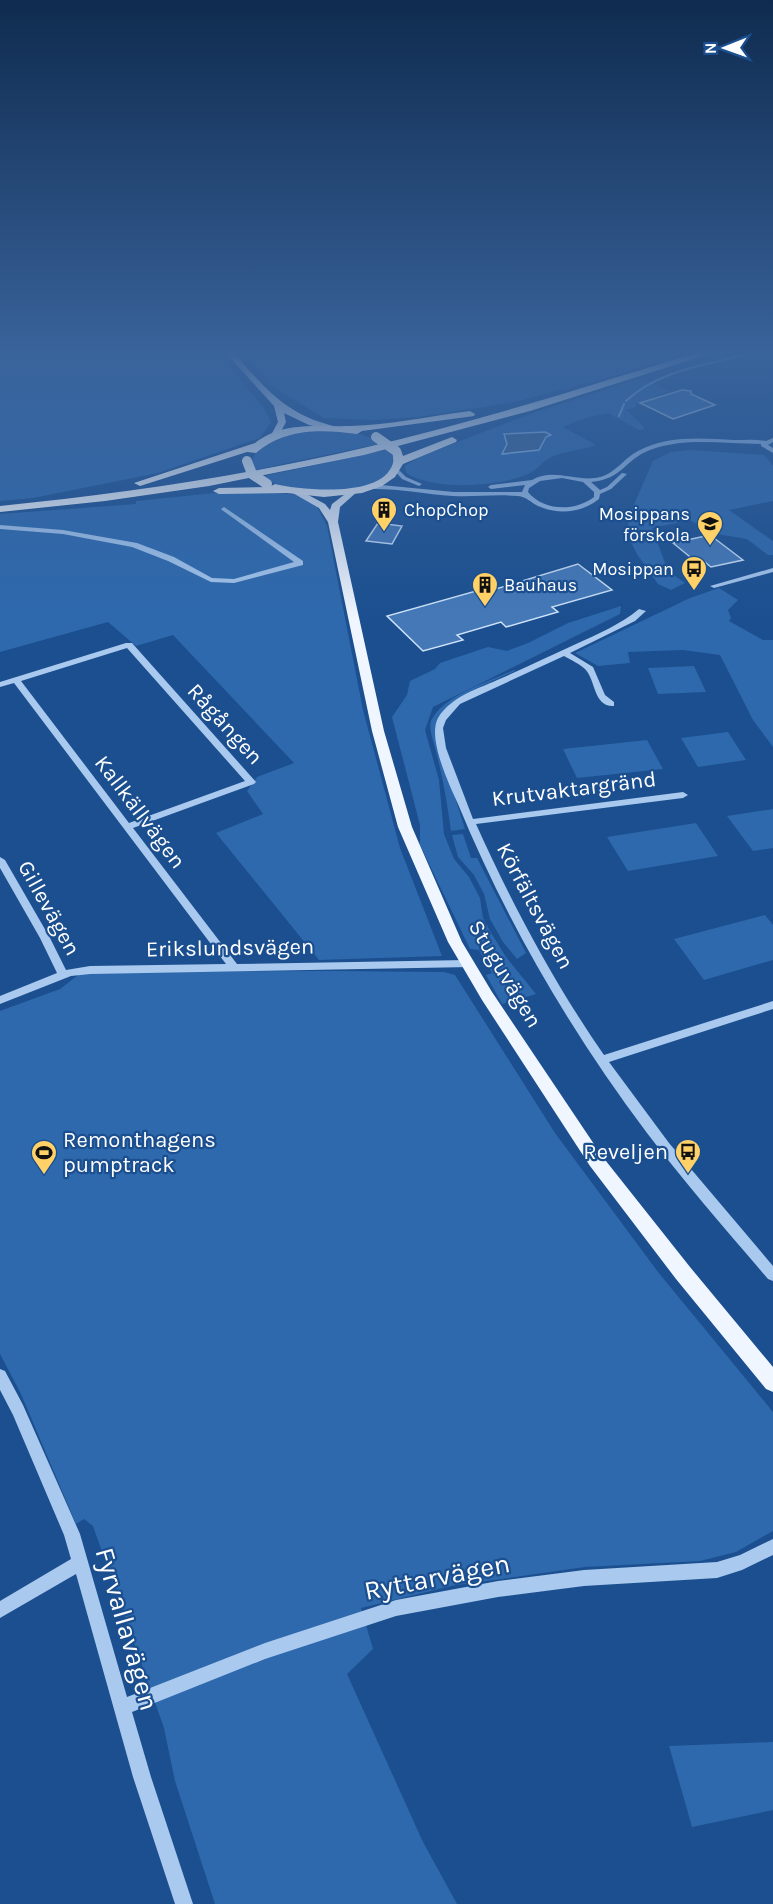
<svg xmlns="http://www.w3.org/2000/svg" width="773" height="1904" viewBox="0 0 773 1904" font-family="Karla,sans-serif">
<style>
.green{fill:#2e69ad;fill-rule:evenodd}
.water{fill:#3c6290;stroke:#9cc4f0;stroke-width:1.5}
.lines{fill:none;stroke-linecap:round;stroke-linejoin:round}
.stream{stroke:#9cc4f0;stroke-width:2}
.building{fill:#4478b7;stroke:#cfe3fa;stroke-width:1.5}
.minor{fill:#a9c9ee;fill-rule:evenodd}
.major{fill:#f0f6ff;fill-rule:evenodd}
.highway{fill:#fff;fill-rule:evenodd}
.highway-bridge{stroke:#fff;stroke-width:10}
.labels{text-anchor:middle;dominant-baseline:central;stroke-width:4.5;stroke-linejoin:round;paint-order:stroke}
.far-poi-label{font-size:18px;fill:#fff;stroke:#1b4f8f;text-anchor:start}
.street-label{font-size:22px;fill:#fff;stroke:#1b4f8f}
.poi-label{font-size:22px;fill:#fff;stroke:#1b4f8f;text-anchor:start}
.near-street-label{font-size:27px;fill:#fff;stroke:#1b4f8f}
</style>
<rect width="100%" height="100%" fill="#1b4f8f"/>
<g class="green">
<polygon points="0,352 217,352 264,408 271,422 260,438 158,473 33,498 0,501"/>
<polygon points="244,352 688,352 620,374 515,402 419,417 372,420 324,418 272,386"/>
<path d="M642,378L670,391L636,404V407L626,410L644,427V429L639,430L608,413L588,417L563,427L596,445C582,450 564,451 551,457C543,461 537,470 528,474C498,487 434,491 406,473L405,466L419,457L538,411ZM545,432L543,444C531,451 520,450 507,454L503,449L507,444L506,434Z"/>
<path d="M320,430L360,434L383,443L254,470L252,461C259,436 298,433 320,430Z"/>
<path d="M390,449L395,458C393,462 392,468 390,471C370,500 285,493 260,477Z"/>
<polygon points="691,450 764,455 773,466 773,501 729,510 773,541 773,555 768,555 747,539 711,533 690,520 652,528 668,571 685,583 671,590 658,584 637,554 629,538 628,518 653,461 671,452"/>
<polygon points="244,490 300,495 316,505 327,526 363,710 400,848 442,956 319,960 216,833 263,814 247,791 257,777 294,763 173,635 136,646 108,622 0,652 0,514 136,504 136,501"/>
<polygon points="719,588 738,600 728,610 731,618 729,621 763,640 773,640 773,747 753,720 720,655 683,650 628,652 630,663 598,666 575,653 690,598"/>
<polygon points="621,606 620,614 433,707 425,730 439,780 444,834 454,859 469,877 480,898 483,918 490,931 506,957 536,994 502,1004 486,975 492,973 479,950 470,949 420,845 420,825 392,717 407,695 410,681 435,669 440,663 488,647 507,651 528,643 568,623"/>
<polygon points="694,666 706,692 658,694 648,668"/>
<path d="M514,670L515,671C490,683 433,701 435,734L465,829L451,831C447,801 442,773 434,744C432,737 429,728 431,721C442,696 490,681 514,670Z"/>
<polygon points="728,732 746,760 698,767 681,738"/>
<polygon points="647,740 663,769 577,778 563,749"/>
<polygon points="773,809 773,848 753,851 727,816"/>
<polygon points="696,823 718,856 628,871 607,837"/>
<polygon points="463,834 471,858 477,858 526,953 517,959 503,942 490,919 484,894 474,875 458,857 452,835"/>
<polygon points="765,915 773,925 773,960 704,980 674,939"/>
<polygon points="331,971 444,972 455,975 555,1133 658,1272 773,1412 773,1531 736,1552 700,1561 585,1567 451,1586 361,1608 373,1649 347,1674 423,1842 457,1904 215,1904 175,1781 164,1728 93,1526 84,1519 76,1524 21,1394 0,1354 0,1011 60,989 82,972"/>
<polygon points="773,1742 773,1810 692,1827 669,1746"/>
</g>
<polygon class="water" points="545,432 551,435 546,437 539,450 502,454 507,444 504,434"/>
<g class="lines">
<g class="stream">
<path d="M626,401C659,369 713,364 755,352"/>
<polyline points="619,416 624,404"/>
</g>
</g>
<g class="building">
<polygon points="682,390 691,391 691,394 715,405 673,419 640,403"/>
<polygon points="378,523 402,526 392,544 366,541"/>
<polygon points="710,535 743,560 711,567 701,559 695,561 673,543"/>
<polygon points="578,564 612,590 552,607 558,612 506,627 501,622 457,635 463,640 423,651 387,616 483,589 486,592"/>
</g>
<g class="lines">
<g class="minor">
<path d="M773,438V442L768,445L773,448V453L761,446V444C725,444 685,437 650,450C624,460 623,479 591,482L600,490L607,487L622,473L627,474L611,489L600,494L599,499C582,513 558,515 538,506C530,502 527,497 518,496C496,494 474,497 453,496C424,494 397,488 369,489L366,487L369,485H381L454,492H522L525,485L491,489L488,487L491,485L532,480C553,467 578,483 600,477C616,473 624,458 638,451C666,435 703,438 734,440C745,440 756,439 766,441ZM562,478L583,482L594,492V497C574,512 544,511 528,492L529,488L540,481Z"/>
<polygon points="396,467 406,477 422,484 419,486 402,479 393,469"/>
<polygon points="224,507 303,561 303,565 234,583 211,582 168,561 132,547 63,534 0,529 0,525 63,530 137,543 174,557 212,578 234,579 294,562 222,510 221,509"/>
<polygon points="773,568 773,572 714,588 710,586"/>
<path d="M639,609L646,611L635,621L570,653L593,667L605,695L614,702V706C593,707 596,680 585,669C580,664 571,660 564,656L460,704L446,720L443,728L446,748L473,819L683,792L688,795L683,798L476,824C512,904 554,983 604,1055L773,1001V1009L609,1062L669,1143L773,1266V1281L768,1279C727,1231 685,1183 647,1133C571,1032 506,921 458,804C449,784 427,738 438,718C451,696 480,688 502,678C527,667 552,655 576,644C598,634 621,624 639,609Z"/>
<path d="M126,643H132L256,782L254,784L133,828L237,964L467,960L472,964L471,967L90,974L71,976L0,1004V996L57,973L40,938L0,868V857L5,860L50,938L66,970L90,966L226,964L14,683L0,687V682ZM127,648L245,781L129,823L21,681Z"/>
<polygon points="0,1369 5,1371 23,1405 80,1534 127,1697 265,1643 396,1600 498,1581 584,1570 717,1562 740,1555 773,1539 773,1555 742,1570 717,1578 584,1586 498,1597 396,1616 265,1659 132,1712 151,1777 193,1904 175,1904 133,1777 76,1574 0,1618 0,1601 71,1559 64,1535 13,1415 0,1390"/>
</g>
<g class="major">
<path d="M225,352H233C265,388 285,414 333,426V430L309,425L284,413L286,422L277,439H271L270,437L278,422L274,406Z"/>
<polygon points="353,488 358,491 340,507 338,522 384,731 412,827 462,942 492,992 602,1156 690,1267 773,1367 773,1392 766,1389 676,1279 590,1166 482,1000 448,942 398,827 372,731 328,522 319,508 291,492 299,490 325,504 330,510 332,504"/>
</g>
<g class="highway">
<path d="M699,352H715L530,411L364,455L209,486L105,501L0,512V506C122,494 243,476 363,448C477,422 588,386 699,352Z"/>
<path d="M470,411L475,414L474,416L362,431L357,434C321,429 285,428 256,453L247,452L140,486L134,483L255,443C283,421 317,427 350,426C389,425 431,416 470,411Z"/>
<path d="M452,437L457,440L456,442L403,464L395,477L382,486L362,493L324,497L287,493L219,494L213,491L219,488L269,487L275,484C301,490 383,499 393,463C394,459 392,454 393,450H401L403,456Z"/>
</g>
<g class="highway-bridge">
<polyline points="376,437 396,451"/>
<polyline points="247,461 252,474 267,484"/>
</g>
</g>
<linearGradient id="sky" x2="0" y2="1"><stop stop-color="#0f2b4f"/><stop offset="0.57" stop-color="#39639b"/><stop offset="1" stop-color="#39639b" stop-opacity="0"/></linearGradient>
<rect width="773" height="619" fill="url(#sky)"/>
<defs>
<symbol id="building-pin" viewBox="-11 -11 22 30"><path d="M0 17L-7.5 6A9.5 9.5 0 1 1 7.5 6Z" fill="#ffd166" stroke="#1b4f8f"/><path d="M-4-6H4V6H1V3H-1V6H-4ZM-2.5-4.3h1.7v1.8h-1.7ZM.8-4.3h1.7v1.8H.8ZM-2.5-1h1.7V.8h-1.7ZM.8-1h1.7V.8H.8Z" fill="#111"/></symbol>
<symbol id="school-pin" viewBox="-11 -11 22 30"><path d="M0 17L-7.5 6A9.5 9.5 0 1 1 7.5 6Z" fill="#ffd166" stroke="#1b4f8f"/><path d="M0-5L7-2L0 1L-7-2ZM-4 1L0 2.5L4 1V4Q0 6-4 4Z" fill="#111"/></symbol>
<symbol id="bus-pin" viewBox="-11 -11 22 30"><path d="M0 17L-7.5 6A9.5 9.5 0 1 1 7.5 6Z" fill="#ffd166" stroke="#1b4f8f"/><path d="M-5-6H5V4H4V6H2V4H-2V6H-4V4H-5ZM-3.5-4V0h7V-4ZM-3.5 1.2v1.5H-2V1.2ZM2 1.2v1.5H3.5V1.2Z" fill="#111"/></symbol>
<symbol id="stadium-pin" viewBox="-11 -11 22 30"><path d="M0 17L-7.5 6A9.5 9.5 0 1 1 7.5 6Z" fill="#ffd166" stroke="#1b4f8f"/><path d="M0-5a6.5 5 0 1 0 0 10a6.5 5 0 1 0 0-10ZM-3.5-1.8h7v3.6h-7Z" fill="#111"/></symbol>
</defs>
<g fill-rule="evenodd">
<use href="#building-pin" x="369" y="495" width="30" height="40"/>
<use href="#school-pin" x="695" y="509" width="30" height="40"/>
<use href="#bus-pin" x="679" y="554" width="30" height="40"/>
<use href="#building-pin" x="470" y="570" width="30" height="40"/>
<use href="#bus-pin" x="673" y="1137" width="30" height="40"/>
<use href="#stadium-pin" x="29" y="1138" width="30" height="40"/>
</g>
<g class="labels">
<g class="far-poi-label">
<text x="404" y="510">ChopChop</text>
<text x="690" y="514" text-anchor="end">Mosippans<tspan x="690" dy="21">förskola</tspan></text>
<text x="674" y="569" text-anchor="end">Mosippan</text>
<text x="504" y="585">Bauhaus</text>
</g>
<g class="street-label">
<text transform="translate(225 724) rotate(48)">Rågången</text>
<text transform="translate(574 789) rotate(-7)">Krutvaktargränd</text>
<text transform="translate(140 812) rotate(53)">Kallkällvägen</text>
<text transform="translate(535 906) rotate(62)">Körfältsvägen</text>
<text transform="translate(49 908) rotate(61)">Gillevägen</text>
<text transform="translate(230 948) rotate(-1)">Erikslundsvägen</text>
<text transform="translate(505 974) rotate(59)">Stuguvägen</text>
</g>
<g class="poi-label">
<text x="63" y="1140">Remonthagens<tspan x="63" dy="25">pumptrack</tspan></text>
<text x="668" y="1152" text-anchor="end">Reveljen</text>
</g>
<g class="near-street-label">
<text transform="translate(437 1577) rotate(-11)">Ryttarvägen</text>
<text transform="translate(127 1629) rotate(74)">Fyrvallavägen</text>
</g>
</g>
<g transform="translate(725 48) rotate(269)" stroke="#1b4f8f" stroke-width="4.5" paint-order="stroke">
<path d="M0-4.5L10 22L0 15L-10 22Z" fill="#ffffff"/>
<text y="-9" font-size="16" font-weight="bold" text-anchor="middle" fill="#ffffff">N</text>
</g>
</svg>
